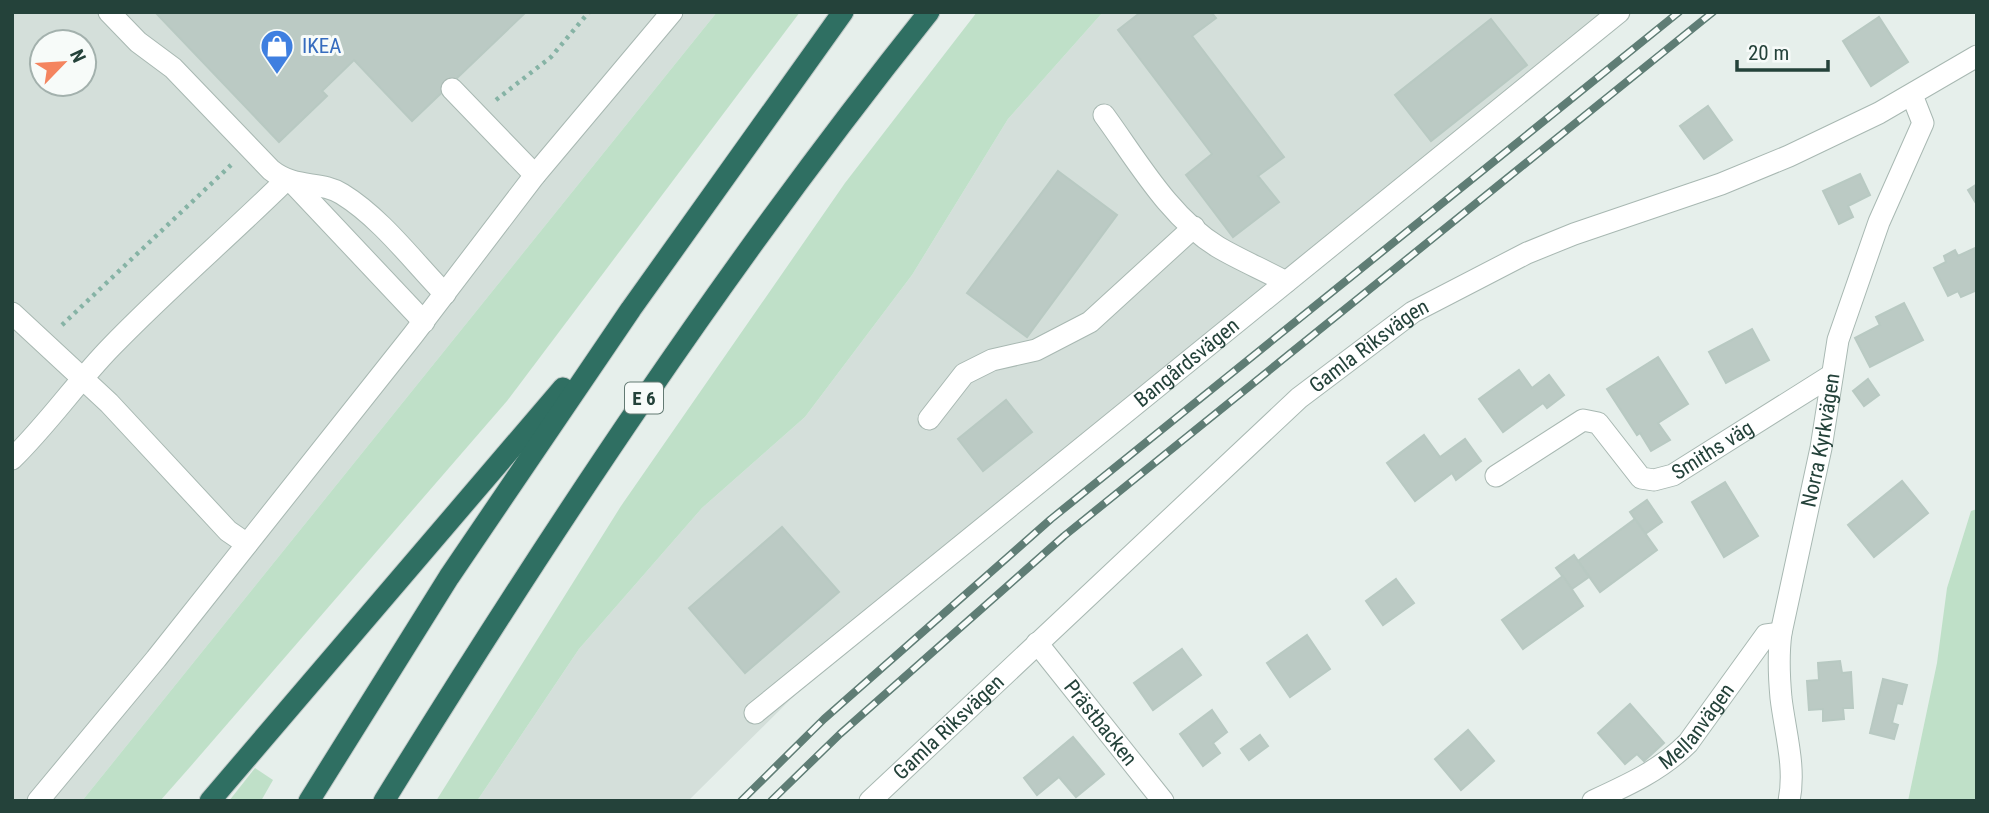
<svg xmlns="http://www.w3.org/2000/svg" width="1989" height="813" viewBox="0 0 1989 813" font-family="'Roboto Condensed',sans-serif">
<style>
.built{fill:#d4dfda;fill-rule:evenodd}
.green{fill:#bfe0c8}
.building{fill:#bbcac4;stroke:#b8c9c2;stroke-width:2}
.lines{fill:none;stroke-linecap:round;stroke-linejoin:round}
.minor-casing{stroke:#a8b8b2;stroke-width:23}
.highway-casing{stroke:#c2cac8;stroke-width:23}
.path{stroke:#86b3a5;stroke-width:4.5;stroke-dasharray:3.5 5;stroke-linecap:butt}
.minor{stroke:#fff;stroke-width:21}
.highway{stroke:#2f6f62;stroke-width:21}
.rail-casing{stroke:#5f7d75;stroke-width:8}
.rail{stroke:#f7fbf9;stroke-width:5;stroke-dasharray:16;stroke-linecap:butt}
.labels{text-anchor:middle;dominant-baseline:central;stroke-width:6;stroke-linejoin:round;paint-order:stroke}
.shield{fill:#f7fbf9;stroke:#637a73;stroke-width:2}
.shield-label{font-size:19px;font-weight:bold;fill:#24423a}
.shop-label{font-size:21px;fill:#366cbe;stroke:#f7fbf9;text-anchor:start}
.street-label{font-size:21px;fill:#24423a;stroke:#f7fbf9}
</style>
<rect width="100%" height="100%" fill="#e6efeb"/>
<g class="built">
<path d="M12,12H717L82,801H12ZM42,42H84V84H42Z"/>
<polygon points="1103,12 1603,12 802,688 688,801 477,801 579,649 702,508 805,417 912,275 1008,119"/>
</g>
<g class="green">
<polygon points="717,12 800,12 507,401 190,767 160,801 82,801"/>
<polygon points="977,12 1103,12 1008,119 912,275 805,417 702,508 579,649 477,801 436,801 621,506 845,183"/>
<polygon points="1977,509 1977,801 1908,801 1937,663 1947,588 1971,511"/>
<polygon points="255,768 273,780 261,801 229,801"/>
</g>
<g class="building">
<polygon points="155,12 526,12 412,121 354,60 322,91 327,96 279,142"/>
<polygon points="1141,12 1211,12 1216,18 1192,36 1284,157 1258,176 1279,202 1233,237 1186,175 1212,154 1118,30"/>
<polygon points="1879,17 1908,62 1871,86 1843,41"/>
<polygon points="1491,19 1527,65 1431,141 1395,95"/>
<polygon points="1708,106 1732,140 1704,159 1680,126"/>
<polygon points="1058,171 1117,215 1027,337 967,293"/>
<polygon points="1860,174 1870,195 1848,206 1853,217 1839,224 1823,191"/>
<polygon points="1977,184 1977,205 1968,190"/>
<polygon points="1975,248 1977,290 1961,297 1958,291 1948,296 1934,268 1946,262 1944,256 1955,250 1958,256"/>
<polygon points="1904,303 1923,340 1870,367 1855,338 1880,325 1876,317"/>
<polygon points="1752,329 1769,360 1726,383 1709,352"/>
<polygon points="1658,357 1688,404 1658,423 1670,440 1651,451 1640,433 1637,435 1607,389"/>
<polygon points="1519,370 1532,388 1549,375 1564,395 1547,408 1543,403 1503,432 1479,399"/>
<polygon points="1868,379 1879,395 1864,406 1853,391"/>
<polygon points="1006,400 1032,432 983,471 958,439"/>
<polygon points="1424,435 1440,457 1465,439 1481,461 1456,480 1452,473 1415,501 1387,463"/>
<polygon points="1902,481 1928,513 1874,557 1848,525"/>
<polygon points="1725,482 1758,536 1724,557 1692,502"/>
<polygon points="1647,500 1662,522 1645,534 1630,512"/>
<polygon points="1635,519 1657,550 1600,592 1578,561"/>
<polygon points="782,527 839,592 745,673 689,608"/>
<polygon points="1574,555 1589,577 1572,589 1556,568"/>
<polygon points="1563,576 1583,606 1523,649 1502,620"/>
<polygon points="1396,579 1414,603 1383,625 1366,601"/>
<polygon points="1307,635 1330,669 1290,697 1267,663"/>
<polygon points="1182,649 1201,675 1153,710 1134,683"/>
<polygon points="1840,661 1842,673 1851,672 1853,708 1843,708 1844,719 1823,721 1823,709 1809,710 1807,681 1819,680 1818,663"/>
<polygon points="1883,679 1907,685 1902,704 1897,703 1892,723 1898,725 1894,739 1870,733"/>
<polygon points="1630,704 1664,743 1644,761 1637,754 1625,764 1598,733"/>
<polygon points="1212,710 1227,732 1213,743 1220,753 1203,766 1180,734"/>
<polygon points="1468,730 1494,761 1461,790 1435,759"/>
<polygon points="1260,735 1268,746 1249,760 1241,749"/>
<polygon points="1073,737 1104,774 1076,797 1059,777 1037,795 1024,778"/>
</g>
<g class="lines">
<defs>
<g id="minor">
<path d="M109,12L138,42L173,68L271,170C296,190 320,180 342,194C381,218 413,261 445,294"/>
<polyline points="452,89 535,175"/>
<path d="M1104,115C1137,160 1169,217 1218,247C1240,260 1264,270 1286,282"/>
<polyline points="293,183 424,322"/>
<polyline points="12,313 109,403 228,531 247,544"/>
<polyline points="929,419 964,374 992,360 1036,350 1090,322 1194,227"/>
<path d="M12,459C48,424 76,383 111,347C167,289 228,237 285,181"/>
<path id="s1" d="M1496,476L1583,420L1598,423L1641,478L1654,480L1673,475L1832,375"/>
<path id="s2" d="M1037,643L1163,801"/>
<path id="s3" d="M755,713L1619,12"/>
<polyline points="38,801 156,659 413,335 535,175 672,12"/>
<path id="s4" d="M870,801L1299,398L1413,312L1527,253L1574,234L1721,184L1789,156L1879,113L1977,56"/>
<path id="s5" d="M1593,801C1628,785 1661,770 1688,743L1766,635L1781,633"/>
<path id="s6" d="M1789,801C1796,767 1785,732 1781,698C1779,676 1778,655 1781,633L1821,448L1838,340L1879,222L1923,123L1912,95"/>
</g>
<g id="highway">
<polyline points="210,801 563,388"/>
<polyline points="309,801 449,577 631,309 843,12"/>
<path d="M384,801C552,529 729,262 929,12"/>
</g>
</defs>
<use href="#minor" class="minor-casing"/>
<use href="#highway" class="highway-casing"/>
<g class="path">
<polyline points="496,100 551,57 589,12"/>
<polyline points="62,325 231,165"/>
</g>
<use href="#minor" class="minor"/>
<use href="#highway" class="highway"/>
<defs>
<g id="rail">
<polyline points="741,801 824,719 1051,519 1679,12"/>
<polyline points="771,801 840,734 1064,536 1713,12"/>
</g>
</defs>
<use href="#rail" class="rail-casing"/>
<use href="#rail" class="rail"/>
</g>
<defs>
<symbol id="shop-pin" viewBox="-11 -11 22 30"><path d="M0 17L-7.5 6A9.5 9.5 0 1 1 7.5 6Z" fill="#3f7fe0" stroke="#f7fbf9"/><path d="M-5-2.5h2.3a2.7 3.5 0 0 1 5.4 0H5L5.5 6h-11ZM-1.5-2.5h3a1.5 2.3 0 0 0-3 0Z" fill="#fff"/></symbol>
</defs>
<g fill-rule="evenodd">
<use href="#shop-pin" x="258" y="27" width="38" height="52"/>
</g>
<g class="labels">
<rect class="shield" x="625" y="382.5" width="38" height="31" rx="5"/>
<g class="shield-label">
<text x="644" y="398">E 6</text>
</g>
<g class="shop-label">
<text x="302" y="46">IKEA</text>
</g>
<g class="street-label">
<text stroke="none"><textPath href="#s4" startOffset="676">Gamla Riksvägen</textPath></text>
<text stroke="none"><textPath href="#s3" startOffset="556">Bangårdsvägen</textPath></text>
<text stroke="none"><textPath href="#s6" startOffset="366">Norra Kyrkvägen</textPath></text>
<text stroke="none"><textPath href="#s1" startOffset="268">Smiths väg</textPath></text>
<text stroke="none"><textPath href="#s2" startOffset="102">Prästbacken</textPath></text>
<text stroke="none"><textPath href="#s5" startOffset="130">Mellanvägen</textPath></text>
<text stroke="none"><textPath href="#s4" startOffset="108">Gamla Riksvägen</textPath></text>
</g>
</g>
<rect width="1989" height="813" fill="none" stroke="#24423a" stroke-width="28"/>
<g transform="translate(63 63) rotate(65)"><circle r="33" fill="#f7fbf9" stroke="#a3b1ad" stroke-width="2"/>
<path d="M0-5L12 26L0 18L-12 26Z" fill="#f4845f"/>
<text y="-10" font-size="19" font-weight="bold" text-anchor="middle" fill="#24423a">N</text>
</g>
<path d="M1737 60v10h91v-10" fill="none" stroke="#24423a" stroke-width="3.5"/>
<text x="1748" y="60" font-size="21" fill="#24423a" stroke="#f7fbf9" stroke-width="5" paint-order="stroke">20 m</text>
</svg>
